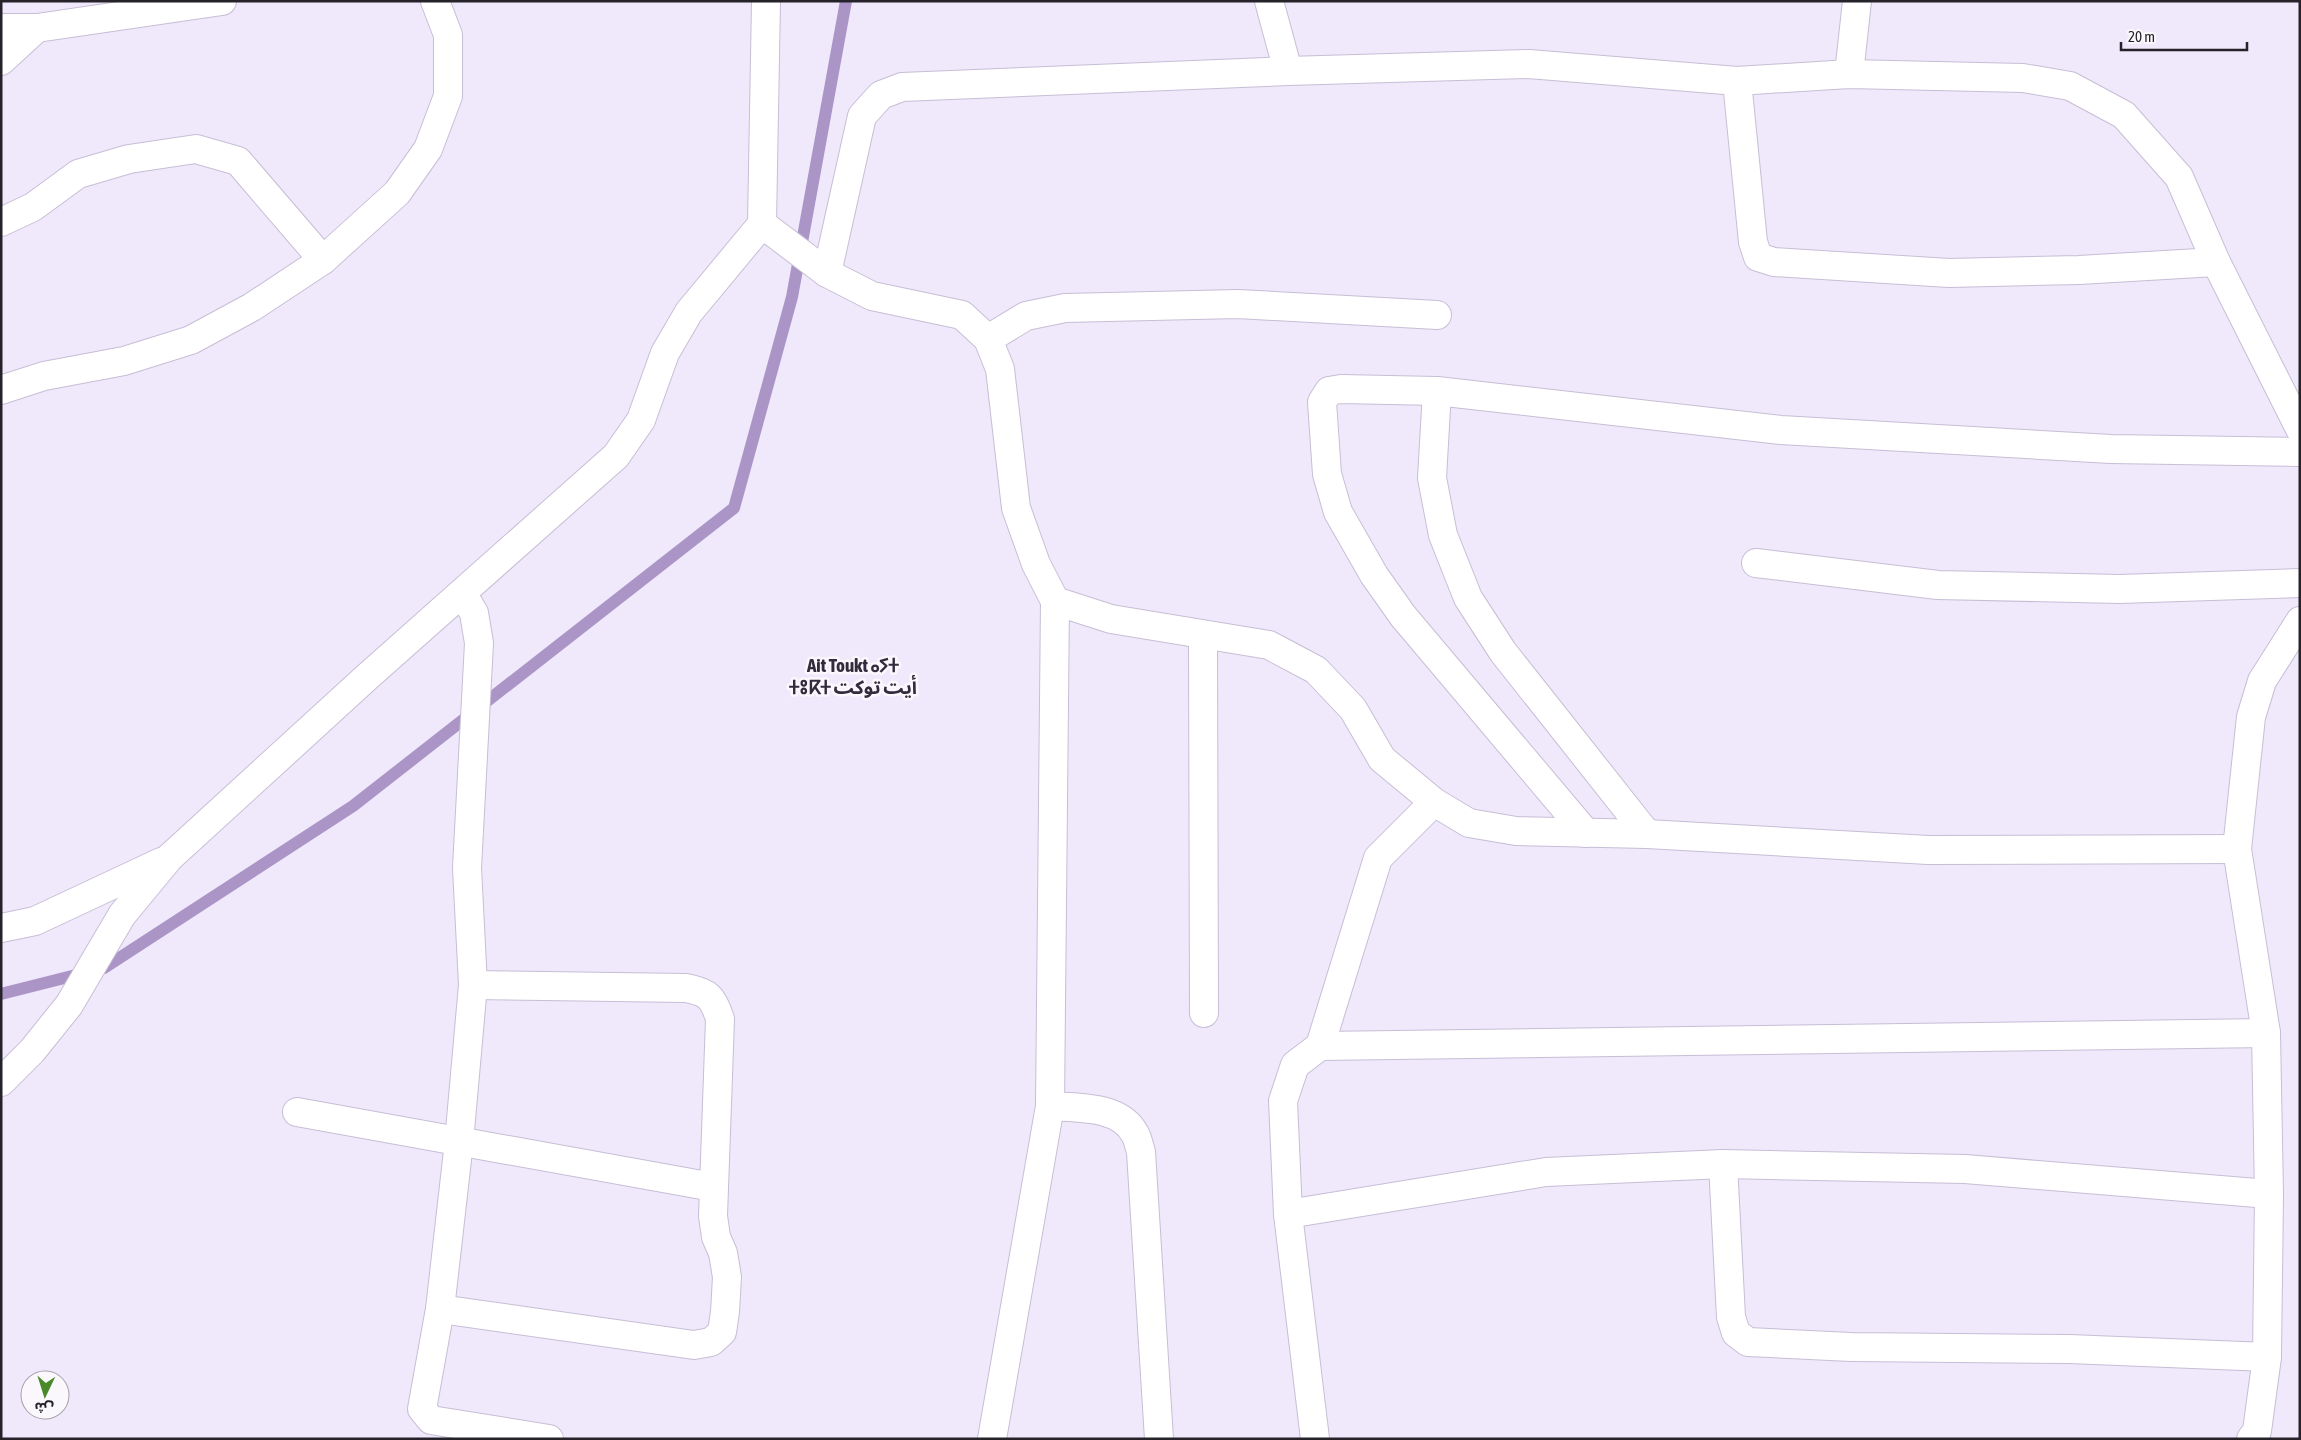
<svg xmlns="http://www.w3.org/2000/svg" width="2301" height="1440" viewBox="0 0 2301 1440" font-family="'Asap Condensed','Noto Sans Arabic','Noto Sans Tifinagh',sans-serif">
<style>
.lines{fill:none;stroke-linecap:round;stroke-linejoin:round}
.stream{stroke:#aa95c6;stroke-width:12}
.minor-casing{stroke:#c7bed5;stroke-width:30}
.minor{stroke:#fff;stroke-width:28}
.labels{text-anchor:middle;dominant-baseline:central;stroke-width:5;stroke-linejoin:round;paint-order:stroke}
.quarter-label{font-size:19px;font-weight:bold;fill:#332b3d;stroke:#faf8fd}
</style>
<rect width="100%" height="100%" fill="#f0e8fb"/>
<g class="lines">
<polyline class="stream" points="1,994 104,968 353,806 734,508 792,297 846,1"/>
<defs>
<g id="minor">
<polyline points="1269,1 1288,71"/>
<polyline points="1,28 37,28"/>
<polyline points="1,61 37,28 222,1"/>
<polyline points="1849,74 1857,1"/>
<polyline points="1737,81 1753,242 1758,257 1774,262 1949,273 2079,270 2216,262"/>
<polyline points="1,222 33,207 78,174 129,159 196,149 238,161 323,260"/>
<polyline points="762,224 827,273 872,296 962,315 988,339 1000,369 1016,508 1036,564 1055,601 1111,619 1269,645 1316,670 1353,709 1382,759 1434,802 1469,823 1516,831 1647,834 1928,850 2237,849"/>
<polyline points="827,273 862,116 881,95 902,87 1288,71 1529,64 1737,81 1849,74 2023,78 2070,86 2124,115 2179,177 2216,262 2300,429"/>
<polyline points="988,339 1026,316 1065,308 1238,304 1437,315"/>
<polyline points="1,390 44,376 124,361 191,340 252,307 323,260 397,193 428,149 448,96 448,35 435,1"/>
<polyline points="1437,391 1432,478 1443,535 1468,598 1503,652 1647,834"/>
<polyline points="1756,563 1938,585 2119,589 2300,583"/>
<polyline points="462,593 474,613 479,643 467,868 473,985 459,1142 440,1309 422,1409 431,1420 549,1439"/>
<polyline points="1203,635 1204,1013"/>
<polyline points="1586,833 1403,616 1374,575 1338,512 1327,474 1322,402 1329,391 1341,389 1437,391 1781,430 2111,449 2300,452"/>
<polyline points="1,928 35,921 161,862"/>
<polyline points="1320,1046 2266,1033"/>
<polyline points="1,1082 32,1051 69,1005 122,915 169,858 367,677 616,456 641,420 665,353 689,312 762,224 766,1"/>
<path d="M1050,1106C1077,1108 1120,1105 1135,1134C1138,1139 1139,1146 1141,1152L1159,1439"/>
<polyline points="297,1112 713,1187"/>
<polyline points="1723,1164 1731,1317 1736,1333 1748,1342 1851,1347 2069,1349 2267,1357"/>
<polyline points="1288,1214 1546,1172 1723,1164 1965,1169 2269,1194"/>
<path d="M440,1309L694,1345L711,1342L722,1332L725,1312L727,1277L723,1253L716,1237L713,1216L720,1019C713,997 708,992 686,988L473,985"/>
<polyline points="992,1439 1050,1106 1055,601"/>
<polyline points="1315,1439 1288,1214 1283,1101 1295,1065 1320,1046 1378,858 1434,802"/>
<polyline points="2251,1439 2257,1431 2267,1357 2269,1194 2266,1033 2237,849 2251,717 2262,681 2300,621"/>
</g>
</defs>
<use href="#minor" class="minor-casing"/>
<use href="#minor" class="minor"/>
</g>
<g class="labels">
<g class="quarter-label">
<text x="853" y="665">Ait Toukt ⴰⵢⵜ<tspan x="853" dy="22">ⵜⵓⴽⵜ أيت توكت</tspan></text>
</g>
</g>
<rect width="2301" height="1440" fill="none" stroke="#25222a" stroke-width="5"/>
<g transform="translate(45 1395) rotate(184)"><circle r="24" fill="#faf8fd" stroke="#a5a2a9"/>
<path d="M0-4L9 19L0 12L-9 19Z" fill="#49892a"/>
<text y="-8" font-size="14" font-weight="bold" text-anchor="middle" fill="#25222a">ش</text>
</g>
<path d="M2121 42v8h126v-8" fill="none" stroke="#25222a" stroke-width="2.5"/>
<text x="2128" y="42" font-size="15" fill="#25222a" stroke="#faf8fd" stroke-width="4" paint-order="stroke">20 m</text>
</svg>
